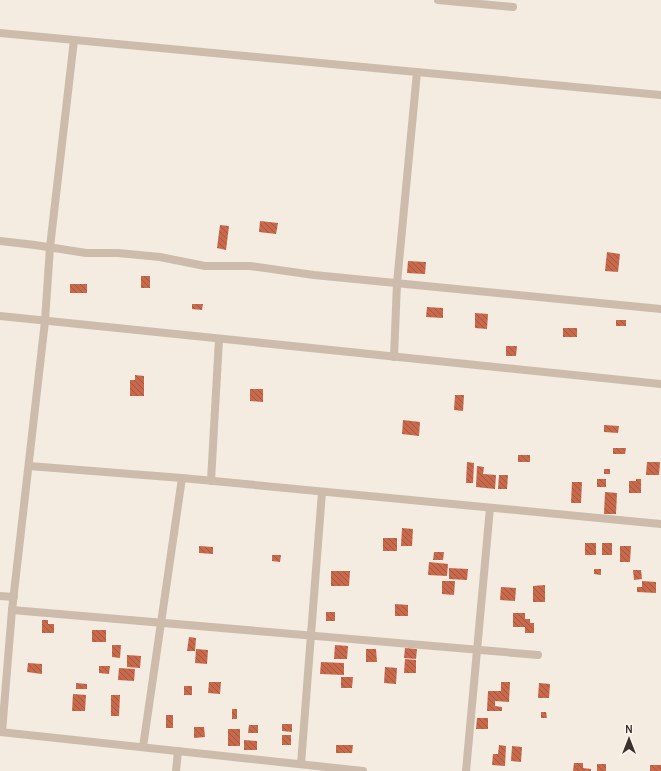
<svg xmlns="http://www.w3.org/2000/svg" width="661" height="771" viewBox="0 0 661 771" font-family="Karla,sans-serif">
<style>
.building{fill:url(#building-back-hatch)}
.lines{fill:none;stroke-linecap:round;stroke-linejoin:round}
.street{stroke:#cdbbac;stroke-width:8}
</style>
<defs>
<pattern id="building-back-hatch" width="6" height="6" patternUnits="userSpaceOnUse"><rect width="6" height="6" fill="#c8694b"/><path d="M-1 5l2 2M0 0l6 6M5-1l2 2" fill="none" stroke="#a4573f"/></pattern>
</defs>
<rect width="100%" height="100%" fill="#f4ebe1"/>
<g class="building">
<polygon points="260,221 278,223 276,234 259,232"/>
<polygon points="220,225 229,226 226,250 217,248"/>
<polygon points="607,252 620,254 618,272 605,271"/>
<polygon points="408,261 426,262 425,274 407,273"/>
<rect x="141" y="276" width="9" height="12"/>
<rect x="70" y="284" width="17" height="9"/>
<polygon points="192,304 203,304 202,310 192,309"/>
<polygon points="427,307 443,308 443,318 426,317"/>
<polygon points="475,313 488,314 487,329 475,328"/>
<rect x="616" y="320" width="10" height="6"/>
<rect x="563" y="328" width="14" height="9"/>
<polygon points="506,346 517,346 516,356 506,356"/>
<polygon points="135,375 144,376 144,396 130,396 130,380 135,380"/>
<polygon points="250,389 263,389 263,402 250,401"/>
<polygon points="455,395 464,395 463,411 454,410"/>
<polygon points="403,420 420,422 419,436 402,434"/>
<polygon points="604,425 619,426 618,433 604,432"/>
<polygon points="613,448 626,448 625,454 613,454"/>
<rect x="518" y="455" width="12" height="7"/>
<polygon points="467,462 474,463 473,483 466,483"/>
<polygon points="647,462 660,462 659,475 646,475"/>
<polygon points="477,466 484,467 483,474 496,475 495,489 476,487"/>
<rect x="604" y="469" width="6" height="5"/>
<polygon points="499,475 508,475 507,489 498,489"/>
<rect x="597" y="479" width="9" height="8"/>
<polygon points="636,479 641,479 641,493 629,493 629,481 636,481"/>
<polygon points="572,482 582,482 581,503 571,503"/>
<polygon points="605,492 617,493 616,514 604,514"/>
<polygon points="402,528 413,529 412,546 401,546"/>
<rect x="383" y="538" width="14" height="13"/>
<rect x="585" y="543" width="11" height="12"/>
<rect x="602" y="543" width="10" height="12"/>
<polygon points="199,546 213,547 213,554 199,553"/>
<polygon points="620,546 631,546 630,562 620,562"/>
<polygon points="434,552 444,552 443,560 433,560"/>
<polygon points="272,555 281,555 280,562 272,561"/>
<polygon points="429,562 448,564 447,576 428,575"/>
<polygon points="449,568 468,569 467,580 449,579"/>
<polygon points="594,569 601,569 601,575 594,574"/>
<polygon points="633,570 641,570 642,579 634,580"/>
<polygon points="331,571 350,571 349,586 331,586"/>
<polygon points="442,581 455,581 454,595 442,594"/>
<polygon points="642,581 656,582 656,593 637,592 637,587 642,587"/>
<polygon points="545,585 545,602 533,602 533,586"/>
<polygon points="501,587 516,588 515,601 500,600"/>
<polygon points="395,604 408,605 408,616 395,616"/>
<rect x="326" y="612" width="9" height="9"/>
<polygon points="513,613 525,613 525,619 530,619 530,623 534,623 534,633 525,633 525,627 513,627"/>
<polygon points="42,620 48,620 48,624 54,624 54,633 42,633"/>
<rect x="92" y="630" width="14" height="12"/>
<polygon points="189,637 196,638 195,651 187,651"/>
<polygon points="112,645 121,645 120,658 112,657"/>
<polygon points="335,645 348,646 347,659 334,659"/>
<polygon points="405,648 417,649 416,659 404,658"/>
<polygon points="196,649 208,650 207,664 195,663"/>
<polygon points="366,649 376,649 377,662 366,662"/>
<polygon points="127,655 141,656 140,668 127,667"/>
<polygon points="405,659 416,660 416,673 404,673"/>
<polygon points="321,662 344,663 344,675 320,674"/>
<polygon points="28,663 42,664 42,674 27,672"/>
<polygon points="99,666 110,666 109,674 99,673"/>
<polygon points="385,667 397,668 396,684 384,683"/>
<polygon points="119,668 135,669 134,681 118,680"/>
<polygon points="341,677 353,677 352,688 341,688"/>
<polygon points="209,682 221,682 220,694 208,693"/>
<polygon points="501,682 510,682 509,702 495,701 495,706 502,707 502,711 487,711 488,691 501,691"/>
<polygon points="76,683 87,684 87,689 76,689"/>
<polygon points="539,683 550,684 549,698 538,698"/>
<rect x="184" y="686" width="8" height="9"/>
<polygon points="73,694 86,695 85,711 72,711"/>
<polygon points="111,695 120,695 119,716 111,716"/>
<rect x="232" y="709" width="5" height="10"/>
<polygon points="541,712 546,712 547,718 541,718"/>
<rect x="166" y="715" width="7" height="13"/>
<polygon points="477,718 488,718 488,729 476,729"/>
<polygon points="282,724 292,724 292,732 282,731"/>
<polygon points="249,725 258,725 258,733 248,733"/>
<polygon points="194,727 204,727 205,737 194,738"/>
<rect x="228" y="729" width="12" height="17"/>
<rect x="282" y="735" width="9" height="10"/>
<polygon points="244,740 257,741 257,750 244,750"/>
<polygon points="336,745 353,745 352,753 336,753"/>
<polygon points="499,745 506,746 505,766 492,765 493,754 498,754"/>
<polygon points="512,746 522,747 521,762 511,761"/>
<polygon points="574,763 583,763 583,768 591,769 591,771 573,771"/>
<rect x="597" y="764" width="9" height="7"/>
<rect x="650" y="765" width="11" height="6"/>
</g>
<g class="lines">
<g class="street">
<polyline points="438,0 513,7"/>
<polyline points="0,33 661,95"/>
<polyline points="0,241 35,245 86,253 118,253 160,257 205,266 250,266 314,275 661,309"/>
<polyline points="0,316 661,384"/>
<polyline points="394,357 397,283 417,72"/>
<polyline points="29,466 182,478"/>
<polyline points="211,481 219,339"/>
<polyline points="0,596 14,597"/>
<polyline points="12,610 538,655"/>
<polyline points="0,732 363,771"/>
<polyline points="2,732 12,610 45,321 50,247 74,40"/>
<polyline points="143,747 182,478 661,524"/>
<polyline points="301,764 322,492"/>
<polyline points="176,771 178,751"/>
<polyline points="466,771 490,508"/>
</g>
</g>
<g transform="translate(629 739)" stroke="#fbf5ee" stroke-width="3" paint-order="stroke">
<path d="M0-3L7 15L0 10L-7 15Z" fill="#3b302b"/>
<text y="-6" font-size="11" font-weight="bold" text-anchor="middle" fill="#3b302b">N</text>
</g>
</svg>
